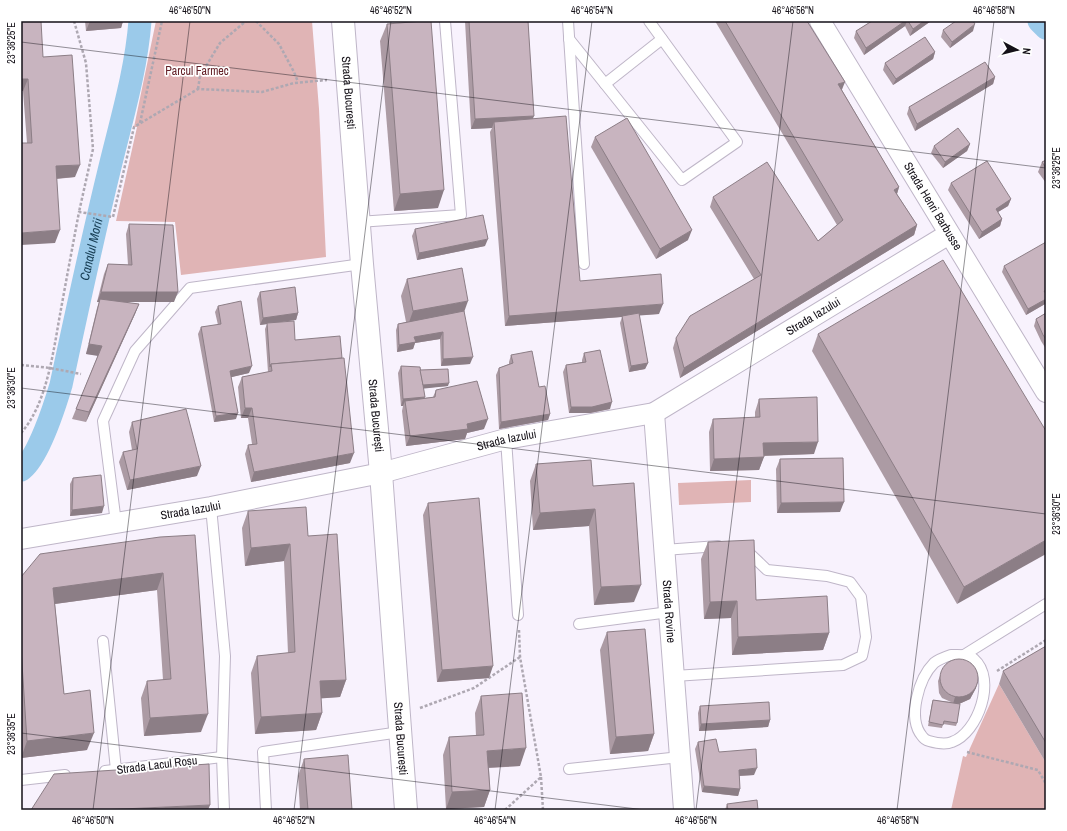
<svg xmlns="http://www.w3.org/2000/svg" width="1067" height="831" viewBox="0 0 1067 831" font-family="'Archivo Narrow',sans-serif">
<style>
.green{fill:#e0b4b5}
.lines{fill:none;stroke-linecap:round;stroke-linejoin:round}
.canal{stroke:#9bcaea;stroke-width:23}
.lane-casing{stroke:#bfb6c8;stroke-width:12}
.street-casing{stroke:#bfb6c8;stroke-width:22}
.secondary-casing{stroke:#bfb6c8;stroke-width:24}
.path{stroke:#aea8b2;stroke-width:2.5;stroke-dasharray:3 2;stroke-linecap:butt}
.lane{stroke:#fff;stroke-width:10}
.street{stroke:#fff;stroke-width:20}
.secondary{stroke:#fff;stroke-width:22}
.wall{fill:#ac9ba4}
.shaded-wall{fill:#8c7e86}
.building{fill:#c8b4bf;stroke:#8c7e86}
.ticks{fill:none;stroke:#151118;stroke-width:1;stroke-opacity:0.45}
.labels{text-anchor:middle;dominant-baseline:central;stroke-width:3.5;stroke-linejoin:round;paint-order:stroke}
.park-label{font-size:12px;fill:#632027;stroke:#fff}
.street-label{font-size:12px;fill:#151118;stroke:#fff}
.water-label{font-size:13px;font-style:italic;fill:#143a50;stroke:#fff}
.neatline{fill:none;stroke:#151118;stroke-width:1.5}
.ticks-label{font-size:10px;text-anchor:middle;fill:#151118}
</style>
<rect width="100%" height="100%" fill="#f8f2fd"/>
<g class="green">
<polygon points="156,21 312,21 319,109 326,257 181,275 175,222 116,221 137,127 134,127"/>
<polygon points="751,480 751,502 679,505 678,483"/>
<polygon points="999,684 1046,763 1046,810 951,810 963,756 966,757"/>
</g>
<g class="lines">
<g class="canal">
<polyline points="1039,21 1046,28"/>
<path id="s1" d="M21,470C38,459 55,405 61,385C76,315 91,245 108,175C120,124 136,73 140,21"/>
</g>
<defs>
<g id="lane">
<polyline points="568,21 584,264"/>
<polyline points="569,39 682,180 737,142 649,21"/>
<polyline points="605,84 662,39"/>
<polyline points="358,222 461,215 445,21"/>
<polyline points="506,439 518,615"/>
<polyline points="211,507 225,656 222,757 224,810"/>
<polyline points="116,523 103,421 135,351 190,288 362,264"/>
<polyline points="664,550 718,546"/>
<polyline points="579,624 669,612"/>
<polyline points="103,641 116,770"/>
<path d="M951,655C958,655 968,654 974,659C997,679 978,733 952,742C945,745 936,743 929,741C925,740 924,739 922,736C907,718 919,678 934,663C939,659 945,657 951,655Z"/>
<polyline points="964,655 1046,604"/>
<polyline points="674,676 843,665 862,656 866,637 861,597 850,582 827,576 767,570 746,550"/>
<polyline points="569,769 680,757"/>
<polyline points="105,771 222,757"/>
<polyline points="21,780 65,775"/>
<polyline points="266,810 263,752 400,732"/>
</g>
<g id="street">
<path id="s2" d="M820,21L1046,392"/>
<path id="s3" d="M654,413L684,810"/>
<path id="s4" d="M21,539L211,507L381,473L506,439L654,413L949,234"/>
</g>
<g id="secondary">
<path id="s5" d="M343,21L362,264L381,473L406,810"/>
</g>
</defs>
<use href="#lane" class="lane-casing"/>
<use href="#street" class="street-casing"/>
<use href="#secondary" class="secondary-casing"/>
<g class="path">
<polyline points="74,21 86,63 93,149 79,212"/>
<polyline points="256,21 279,44 294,72 298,82"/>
<polyline points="198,89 200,76 220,43 246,21"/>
<polyline points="140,123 162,21"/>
<polyline points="21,365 50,368 81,374"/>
<path d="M21,433C48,403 54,346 61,309C67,276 73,244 79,212L113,217L134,127L198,89L262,92L294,83L327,80"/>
<polyline points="997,671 1046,640"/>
<polyline points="420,708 474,688 520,657"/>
<polyline points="967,752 1038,770 1046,784"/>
<polyline points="541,777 543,810"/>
<polyline points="505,810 541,777 520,657 519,630"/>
</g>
<use href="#lane" class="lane"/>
<use href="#street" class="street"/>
<use href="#secondary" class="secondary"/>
</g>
<g class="wall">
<polygon points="21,21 43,57 75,177 57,179 55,243 27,143 23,91 21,91"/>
<polygon points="85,21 123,21 121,28 86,31"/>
<polygon points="465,21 528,21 533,119 580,281 659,314 639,315 648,363 645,369 629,372 620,323 622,317 505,326 490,132 492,128 471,129"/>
<polygon points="715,21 807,21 842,90 899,187 897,194 917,225 914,235 680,378 673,348 676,338 754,279 710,207 713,197 818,241 837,225"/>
<polygon points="872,21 931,21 910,36 905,26 864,55 854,38 856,31"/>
<polygon points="387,24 438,208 394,211 380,41"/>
<polygon points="943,30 973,31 950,48 941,37"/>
<polygon points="935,52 933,59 893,85 883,70 885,63"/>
<polygon points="995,77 993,84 915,131 907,114 909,107"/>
<polygon points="595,137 688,240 656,259 591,147"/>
<polygon points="970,144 967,151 943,168 931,153 934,146"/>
<polygon points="1046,160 1046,183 1038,172 1042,162"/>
<polygon points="951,183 1011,199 1008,206 998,212 1002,219 1000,226 979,239 948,190"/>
<polygon points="129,224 174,302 123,302 139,304 135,314 86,422 72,419 98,355 86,354 97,308 99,302 97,302 104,274 108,264 128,265 126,234"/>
<polygon points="415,229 485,246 417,260 412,236"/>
<polygon points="1004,266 1045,304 1026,315 1002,272"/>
<polygon points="407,279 464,311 470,364 441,366 440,339 415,343 413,349 397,352 396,330 398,324 406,322 401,296"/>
<polygon points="260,292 298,313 296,320 283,321 295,340 350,463 251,482 245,454 248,445 252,444 248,418 241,418 238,387 242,377 268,372 265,329 267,324 260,325 257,299"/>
<polygon points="218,306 249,373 231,377 236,419 214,422 198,334 201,327 218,325 215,312"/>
<polygon points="1046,313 1046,349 1041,341 1034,326 1036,319"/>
<polygon points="818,334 1046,431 957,604 812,351"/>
<polygon points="584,353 610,409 590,413 569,413 563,372 566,365 582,362 582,360"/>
<polygon points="511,355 539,387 550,414 548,420 499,429 496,375 499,368 509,364 509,362"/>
<polygon points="401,366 420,370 448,386 423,388 424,398 433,397 436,390 484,429 467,433 465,439 406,446 402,411 403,406 401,406 398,373"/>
<polygon points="759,399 814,454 764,456 759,470 710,471 709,432 713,419 755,418 755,412"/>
<polygon points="132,422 197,476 127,490 119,462 123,452 132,450 129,432"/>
<polygon points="780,459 840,512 777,513 776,469"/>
<polygon points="536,464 593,486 634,602 594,605 589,526 533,530 530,481"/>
<polygon points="73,478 102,513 70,516 70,484"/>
<polygon points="428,503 489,678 437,682 423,515"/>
<polygon points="248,511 308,536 346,680 340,697 321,698 322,713 316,730 255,734 251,673 257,656 288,653 284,561 245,566 242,528"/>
<polygon points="160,537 201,732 144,736 141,698 147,681 163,680 157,590 55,604 64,694 87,750 21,758 21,577"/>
<polygon points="708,542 756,600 829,633 823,650 732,655 731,618 704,619 701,559"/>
<polygon points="607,632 654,734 648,751 610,754 600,650"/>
<polygon points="1046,646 1046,763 999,684 1003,671"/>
<polygon points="943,668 976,688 970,699 959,704 957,723 956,726 943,724 942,728 928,726 932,703 933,700 951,702 942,698 939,693 938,681"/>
<polygon points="481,696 520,766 489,768 490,790 484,807 446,809 443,755 449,737 476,736 475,713"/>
<polygon points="700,706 770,720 768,727 699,731 698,713"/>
<polygon points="698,742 719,752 754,775 739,776 740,789 738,796 702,792 695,749"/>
<polygon points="304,759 352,810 300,810 298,776"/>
<polygon points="727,804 758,810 725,810"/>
</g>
<g class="shaded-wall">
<polygon points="90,21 123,21 121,28 86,31"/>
<polygon points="905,21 907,21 905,26 864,55 866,48"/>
<polygon points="924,21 931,21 910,36 913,29"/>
<polygon points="975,24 973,31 950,48 952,42"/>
<polygon points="935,52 933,59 893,85 896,79"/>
<polygon points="995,77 993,84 915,131 917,124"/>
<polygon points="21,79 28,79 23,91 21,91"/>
<polygon points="845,82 841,92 838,84"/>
<polygon points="534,116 530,126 494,122 492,128 471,129 475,119"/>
<polygon points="970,144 967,151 943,168 945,162"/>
<polygon points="80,165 75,177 51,179 56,166"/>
<polygon points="899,187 896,197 894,190"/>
<polygon points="444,190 438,208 394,211 400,194"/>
<polygon points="1011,199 1008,206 993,215 996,209"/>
<polygon points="1002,219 1000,226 979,239 982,232"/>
<polygon points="917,225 914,235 680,378 684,368"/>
<polygon points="60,230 55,243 21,245 21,233"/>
<polygon points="692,230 688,240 656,259 660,249"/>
<polygon points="488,239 485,246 417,260 419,253"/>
<polygon points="101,292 178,292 174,302 99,302 100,299 99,302 97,302"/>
<polygon points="1046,299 1045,304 1026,315 1028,309"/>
<polygon points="468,301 462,318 407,328 413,311"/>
<polygon points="139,304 135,314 86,422 89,412"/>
<polygon points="663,304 659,314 505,326 509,316"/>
<polygon points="298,313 296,320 260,325 263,318"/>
<polygon points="443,332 440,339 415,343 413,349 397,352 399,345 414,337"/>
<polygon points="89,344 102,346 98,356 86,354"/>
<polygon points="473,357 470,364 441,366 443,359"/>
<polygon points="648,363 645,369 629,372 631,366"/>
<polygon points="252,366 249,373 228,378 230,371"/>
<polygon points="449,383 448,386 420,389 421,385"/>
<polygon points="425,397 422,404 405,401 403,406 401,406 403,399"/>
<polygon points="612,402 610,409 590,413 569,413 571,407"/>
<polygon points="245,408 252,408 248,418 241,418"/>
<polygon points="238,413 236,419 214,422 216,416"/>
<polygon points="550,414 548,420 499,429 501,422"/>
<polygon points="488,419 484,429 467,433 465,439 406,446 410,436"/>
<polygon points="818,442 814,454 758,456 763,443"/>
<polygon points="354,453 350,463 251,482 254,472"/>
<polygon points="764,457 759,470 710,471 714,459"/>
<polygon points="201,466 197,476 127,490 130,480"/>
<polygon points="844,502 840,512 777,513 781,503"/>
<polygon points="104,506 102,513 70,516 72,510"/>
<polygon points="595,509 589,526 533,530 540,513"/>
<polygon points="1046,540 1046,554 957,604 964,587"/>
<polygon points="290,544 284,561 245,566 251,548"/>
<polygon points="163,573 157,590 47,605 53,588"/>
<polygon points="641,585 634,602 594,605 601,587"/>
<polygon points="737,601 731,618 704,619 710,602"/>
<polygon points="829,633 823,650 732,655 738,637"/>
<polygon points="493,666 489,678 437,682 442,670"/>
<polygon points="346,680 340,697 314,699 320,681"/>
<polygon points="978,681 976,688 970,699 959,704 953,704 955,697"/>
<polygon points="322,713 316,730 255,734 261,717"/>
<polygon points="208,714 201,732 144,736 150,718"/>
<polygon points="770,720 768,727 699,731 701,724"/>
<polygon points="94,733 87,750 21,758 27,741"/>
<polygon points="654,734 648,751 610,754 616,737"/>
<polygon points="526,748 520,766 481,768 487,751"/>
<polygon points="757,768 754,775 736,776 739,770"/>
<polygon points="704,786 740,789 738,796 702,792"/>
<polygon points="490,790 484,807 446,809 452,792"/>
<polygon points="210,805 208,810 100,810"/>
</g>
<g class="building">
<polygon points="21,21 41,21 43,57 72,55 80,165 56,166 60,230 21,233 21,143 32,143 28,79 21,79"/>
<polygon points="423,21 431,21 444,190 400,194 387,24"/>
<polygon points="469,21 528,21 534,116 475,119"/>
<polygon points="725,21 807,21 845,82 838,84 899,187 894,190 917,225 684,368 676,338 690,316 761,275 713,197 767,162 818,241 843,220"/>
<polygon points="872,21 905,21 866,48 856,31"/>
<polygon points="908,21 924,21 913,29"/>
<polygon points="956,21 973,21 975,24 952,42 943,30"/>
<polygon points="925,37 935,52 896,79 885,63"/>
<polygon points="985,62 995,77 917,124 909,107"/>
<polygon points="566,116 580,281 661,274 663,304 509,316 494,122"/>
<polygon points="627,118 692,230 660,249 595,137"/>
<polygon points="958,128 970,144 945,162 934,146"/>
<polygon points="1046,160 1046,168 1042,162"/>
<polygon points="987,161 1011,199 996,209 1002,219 982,232 951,183"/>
<polygon points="483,215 488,239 419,253 415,229"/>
<polygon points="129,224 173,225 178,292 101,292 108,264 132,265"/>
<polygon points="1046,242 1046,290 1044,291 1046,294 1046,299 1028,309 1004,266"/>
<polygon points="943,260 1046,431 1046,540 964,587 818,334"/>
<polygon points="462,268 468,301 413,311 407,279"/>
<polygon points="295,287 298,313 263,318 260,292"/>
<polygon points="100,299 139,304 89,412 76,409 102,346 89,344"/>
<polygon points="241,301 252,366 230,371 238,413 216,416 201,327 221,324 218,306"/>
<polygon points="464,311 473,357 443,359 443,332 414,337 416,342 399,345 398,324"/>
<polygon points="639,313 648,363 631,366 622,316"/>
<polygon points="1046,313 1046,339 1043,335 1036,319"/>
<polygon points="294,321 295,340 340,336 342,358 271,364 270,367 267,323"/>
<polygon points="600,350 612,402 592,407 571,407 566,365 586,362 584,353"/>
<polygon points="532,351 539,387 545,386 550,414 501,422 499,368 513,363 511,355"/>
<polygon points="344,358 354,453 254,472 248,445 257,444 252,408 245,408 242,377 272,371 271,364"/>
<polygon points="401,366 420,367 425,397 403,399"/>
<polygon points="448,369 449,383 423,385 420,370"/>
<polygon points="477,381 488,419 467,424 468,429 410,436 405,401 435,397 436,390"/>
<polygon points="817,397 818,442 763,443 764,457 714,459 713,419 760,417 759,399"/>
<polygon points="186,409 201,466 130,480 123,452 137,449 132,422"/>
<polygon points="843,458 844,502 781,503 780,459"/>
<polygon points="591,460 593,486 634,483 641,585 601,587 595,509 540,513 536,464"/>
<polygon points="101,475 104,506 72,510 73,478"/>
<polygon points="479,498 493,666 442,670 428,503"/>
<polygon points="306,507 308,536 337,534 346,680 320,681 322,713 261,717 257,656 295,652 290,544 251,548 248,511"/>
<polygon points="195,535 208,714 150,718 147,681 171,679 163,573 53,588 64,694 90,690 94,733 27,741 21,648 21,577 40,554 160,537"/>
<polygon points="754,540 756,600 827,596 829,633 738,637 737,601 710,602 708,542"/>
<polygon points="645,629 654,734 616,737 607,632"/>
<polygon points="1046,646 1046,743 1003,671"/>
<circle cx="959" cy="678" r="19"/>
<polygon points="522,693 526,748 487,751 490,790 452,792 449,737 484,735 481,696"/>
<polygon points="933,700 960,704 957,723 944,721 943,725 929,722"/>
<polygon points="769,702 770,720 701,724 700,706"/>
<polygon points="716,739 719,752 756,749 757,768 739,770 740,789 704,786 698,742"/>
<polygon points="348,755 352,810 308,810 304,759"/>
<polygon points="209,764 210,805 100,810 31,810 54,774"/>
<polygon points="757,800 758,810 728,810 727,804"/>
</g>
<path class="ticks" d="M21,42L1046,168M21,388L1046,514M21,733L645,810M93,810L190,21M294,810L391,21M495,810L592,21M696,810L793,21M897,810L994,21"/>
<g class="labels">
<g class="park-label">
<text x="197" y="71">Parcul Farmec</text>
</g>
<g class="street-label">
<text stroke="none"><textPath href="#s5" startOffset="72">Strada București</textPath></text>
<text stroke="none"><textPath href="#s2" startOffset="217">Strada Henri Barbusse</textPath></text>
<text stroke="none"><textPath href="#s4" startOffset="832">Strada Iazului</textPath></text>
<text stroke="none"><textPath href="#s5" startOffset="396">Strada București</textPath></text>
<text stroke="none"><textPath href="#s4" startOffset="496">Strada Iazului</textPath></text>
<text stroke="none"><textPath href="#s4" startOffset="172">Strada Iazului</textPath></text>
<text stroke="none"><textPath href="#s3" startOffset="199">Strada Rovine</textPath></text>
<text stroke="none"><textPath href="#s5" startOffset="720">Strada București</textPath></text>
<text transform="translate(157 765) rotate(-7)">Strada Lacul Roșu</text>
</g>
<g class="water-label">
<text stroke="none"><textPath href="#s1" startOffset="234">Canalul Morii</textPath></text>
</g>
</g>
<rect width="1067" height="831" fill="none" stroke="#ffffff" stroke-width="44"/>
<g transform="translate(1017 50) rotate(97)" stroke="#ffffff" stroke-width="3" paint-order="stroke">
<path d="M0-3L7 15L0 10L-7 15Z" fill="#151118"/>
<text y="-6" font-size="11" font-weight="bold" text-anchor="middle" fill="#151118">N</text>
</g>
<rect x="22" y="22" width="1023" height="787" class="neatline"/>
<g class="ticks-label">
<text x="190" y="14">46°46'50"N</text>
<text x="391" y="14">46°46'52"N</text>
<text x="592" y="14">46°46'54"N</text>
<text x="793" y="14">46°46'56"N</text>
<text x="994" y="14">46°46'58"N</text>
<text transform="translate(11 43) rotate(-90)" y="4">23°36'25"E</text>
<text transform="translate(1056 168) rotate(-90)" y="4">23°36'25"E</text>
<text transform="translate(11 388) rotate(-90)" y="4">23°36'30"E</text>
<text transform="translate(1056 514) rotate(-90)" y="4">23°36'30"E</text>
<text transform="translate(11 734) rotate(-90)" y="4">23°36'35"E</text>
<text x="93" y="824">46°46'50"N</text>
<text x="294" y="824">46°46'52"N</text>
<text x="495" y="824">46°46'54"N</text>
<text x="696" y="824">46°46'56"N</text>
<text x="898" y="824">46°46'58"N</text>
</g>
</svg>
